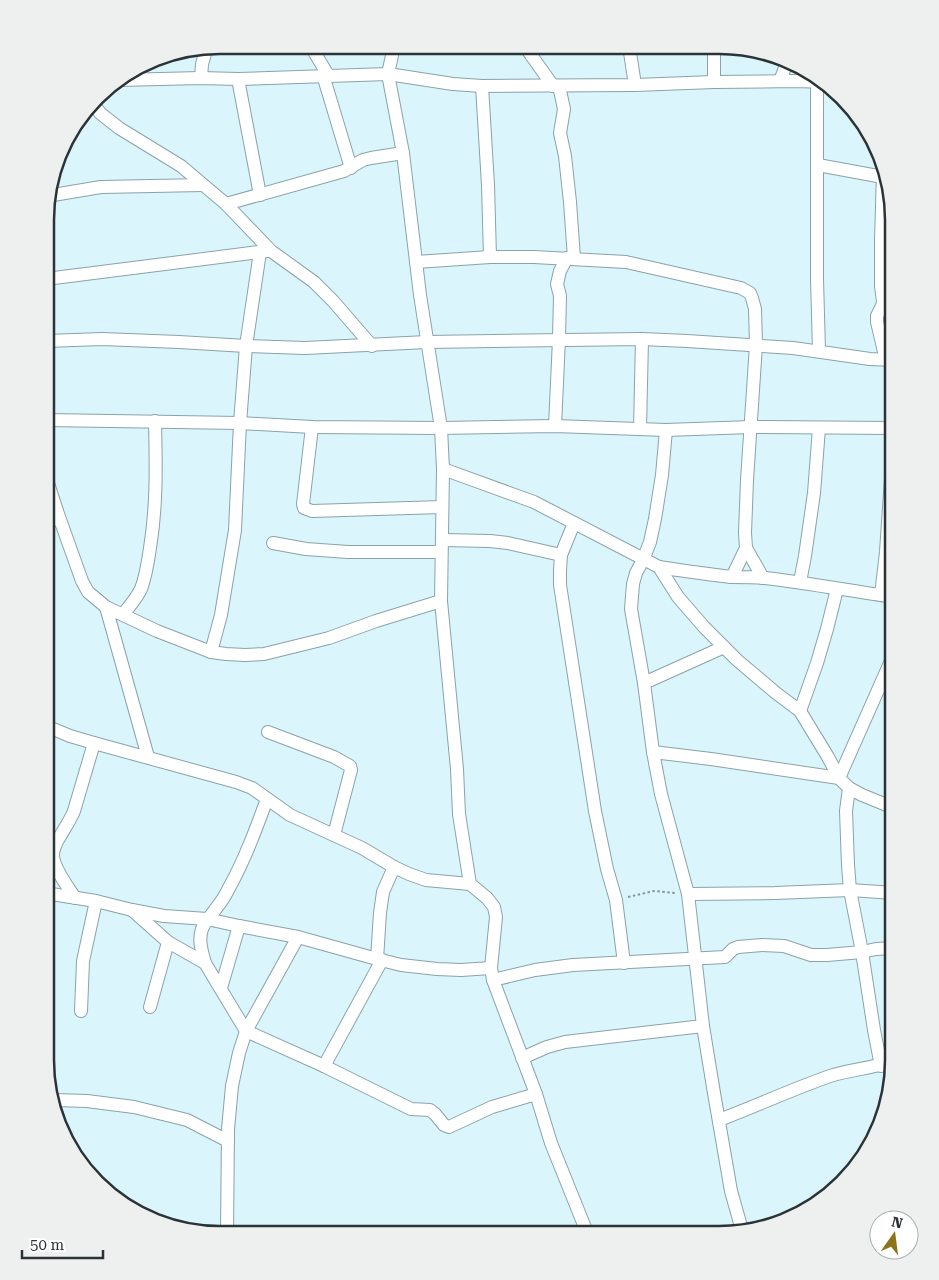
<svg xmlns="http://www.w3.org/2000/svg" width="939" height="1280" viewBox="0 0 939 1280" font-family="'Roboto Serif',serif">
<style>
.lines{fill:none;stroke-linecap:round;stroke-linejoin:round}
.minor-casing{stroke:#8aa3a9;stroke-width:14}
.path{stroke:#83969a;stroke-width:2;stroke-dasharray:2.5 2.5;stroke-linecap:butt}
.minor{stroke:#fff;stroke-width:12}
.rim{fill:none;stroke:#2a3436;stroke-width:2.5}
</style>
<rect width="100%" height="100%" fill="#daf5fb"/>
<g class="lines">
<defs>
<g id="minor">
<polyline points="310,45 328,75"/>
<polyline points="394,46 388,74 403,153 420,295 441,428 443,469 441,601 457,769 459,814 470,884 487,898 494,907 496,917 491,968 493,980 536,1094 551,1143 588,1235"/>
<polyline points="525,46 531,55 553,86"/>
<polyline points="629,46 635,85"/>
<polyline points="323,75 351,168"/>
<polyline points="201,78 202,64 207,47"/>
<polyline points="238,79 260,195"/>
<polyline points="119,80 201,78 238,79 388,74 453,84 482,86 635,85 714,82 796,81 826,82"/>
<polyline points="780,81 786,65"/>
<polyline points="817,81 817,279 819,351"/>
<polyline points="714,82 714,46"/>
<polyline points="482,86 488,185 490,257"/>
<polyline points="559,86 564,109 560,133 565,156 570,202 574,258"/>
<polyline points="93,103 100,113 119,128 181,166 226,204 271,251 314,282 333,301 372,346"/>
<polyline points="818,165 883,177"/>
<polyline points="883,172 881,240 881,286 883,302 882,306 877,316 877,322 886,360"/>
<polyline points="47,196 101,187 203,185"/>
<polyline points="226,204 344,171 363,160 371,158 403,153"/>
<polyline points="416,262 490,257 534,257 626,262 741,288 750,293 752,298 755,309 756,345 747,480 745,533 746,548 763,578"/>
<polyline points="46,279 267,251"/>
<polyline points="46,341 102,339 179,342 246,346 305,348 427,342 642,339 687,341 793,348 870,359 894,360"/>
<polyline points="46,420 240,423 312,427 441,428 555,426 666,430 751,427 894,428"/>
<polyline points="555,426 559,339 560,296 557,284 560,271 567,258"/>
<polyline points="312,427 303,504 304,508 312,511 442,507"/>
<polyline points="640,429 642,339"/>
<polyline points="666,430 662,475 655,519 650,542 643,560 636,573 633,584 631,609 644,683 653,752 661,794 688,894 703,1026 714,1093 731,1191 742,1230"/>
<polyline points="443,469 534,502 659,567 678,597 704,627 737,660 776,693 800,711 828,757 839,778 849,788 862,795 894,808"/>
<polyline points="46,477 57,511 82,581 88,592 106,607 157,631 211,652 226,654 245,655 264,654 329,638 376,621 441,601"/>
<polyline points="574,523 561,555 560,570 560,585 595,811 607,869 616,900 624,963"/>
<polyline points="46,530 57,511"/>
<polyline points="442,540 490,541 508,543 561,555"/>
<polyline points="273,543 306,549 348,552 441,552"/>
<path d="M659,567C683,571 707,574 731,577C743,577 754,577 765,578C808,583 851,591 894,597"/>
<polyline points="732,577 746,548"/>
<polyline points="800,582 805,556 814,493 819,428"/>
<polyline points="881,595 886,552 894,434"/>
<polyline points="106,607 148,757"/>
<path d="M123,614C130,606 136,599 141,589C146,576 148,562 150,548C157,505 156,464 155,421"/>
<polyline points="211,652 221,615 235,530 240,423 246,346 260,252"/>
<polyline points="644,683 724,647"/>
<polyline points="800,711 817,663 827,629 837,589"/>
<polyline points="46,726 70,736 94,743 236,782 252,788 290,815 362,848 394,867 409,874 426,880 470,884"/>
<polyline points="268,732 334,757 350,766 351,770 334,835"/>
<polyline points="653,752 711,759 839,778 894,654"/>
<polyline points="849,788 846,811 848,865 850,890 862,952 874,1030 881,1066"/>
<polyline points="45,893 96,901 132,910 164,916 207,919 239,926 298,937 377,959 401,965 437,969 461,970 491,968"/>
<polyline points="688,894 775,893 850,890 894,893"/>
<path d="M75,898C68,887 54,869 53,856C53,850 56,843 59,838C64,829 70,821 74,811L94,743"/>
<polyline points="132,910 168,942 205,963 246,1031 324,1066 411,1109 430,1110 435,1114 444,1125 449,1127 492,1107 536,1094"/>
<polyline points="377,959 380,913 383,892 394,867"/>
<path d="M205,963C202,952 198,940 202,929C205,921 212,915 217,907C222,901 226,894 229,888C245,859 256,829 267,799"/>
<polyline points="493,980 535,970 573,965 725,957 733,949 738,947 762,945 784,946 811,955 827,955 862,952 876,949 894,948"/>
<polyline points="221,988 239,926"/>
<polyline points="150,1007 168,942"/>
<polyline points="81,1011 83,961 96,901"/>
<polyline points="522,1058 547,1047 565,1042 703,1026"/>
<polyline points="324,1066 382,960"/>
<polyline points="54,1100 87,1101 134,1107 187,1120 228,1141"/>
<path d="M719,1120C756,1106 793,1089 830,1076C851,1069 873,1069 894,1060"/>
<polyline points="227,1234 228,1129 232,1086 239,1053 246,1031 298,937"/>
</g>
</defs>
<use href="#minor" class="minor-casing"/>
<polyline class="path" points="628,897 654,891 675,893"/>
<use href="#minor" class="minor"/>
</g>
<path d="M0 0H939V1280H0ZM220 54H719A166 166 0 0 1 885 220V1060A166 166 0 0 1 719 1226H220A166 166 0 0 1 54 1060V220A166 166 0 0 1 220 54Z" fill="#eeefef" fill-rule="evenodd"/>
<path class="rim" d="M220 54H719A166 166 0 0 1 885 220V1060A166 166 0 0 1 719 1226H220A166 166 0 0 1 54 1060V220A166 166 0 0 1 220 54Z"/>
<g transform="translate(894 1235) rotate(14)"><circle r="24" fill="#ffffff" stroke="#aaaeaf"/>
<path d="M0-4L9 19L0 12L-9 19Z" fill="#8e7419"/>
<text y="-8" font-size="14" font-weight="bold" text-anchor="middle" fill="#2a3436">N</text>
</g>
<path d="M22 1250v8h81v-8" fill="none" stroke="#2a3436" stroke-width="2.5"/>
<text x="30" y="1250" font-size="15" fill="#2a3436" stroke="#ffffff" stroke-width="4" paint-order="stroke">50 m</text>
</svg>
